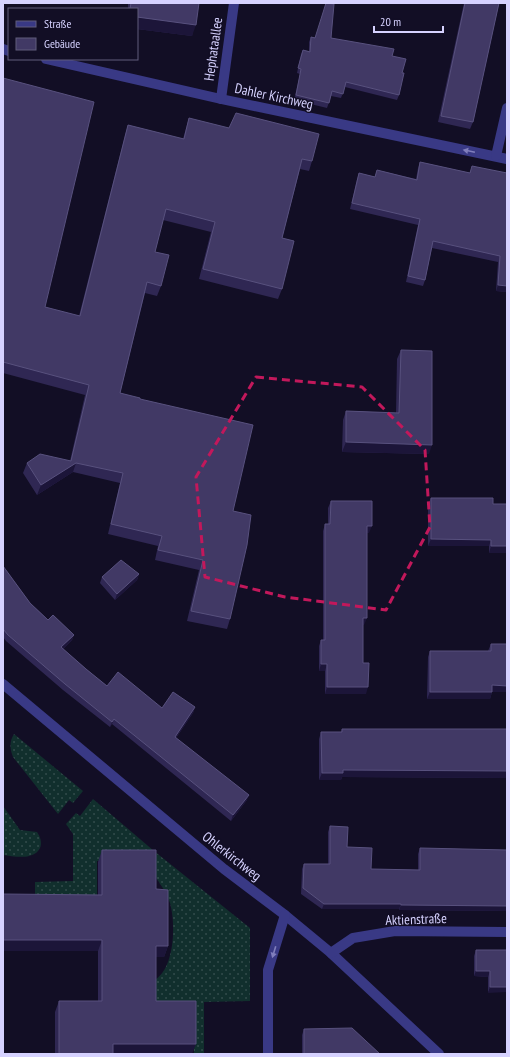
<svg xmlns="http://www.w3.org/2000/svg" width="510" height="1057" viewBox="0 0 510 1057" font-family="'PT Sans Narrow',sans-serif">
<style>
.grass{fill:url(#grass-dots)}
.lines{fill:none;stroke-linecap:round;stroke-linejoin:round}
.minor{stroke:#393985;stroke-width:10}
.wall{fill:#2f2753}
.shaded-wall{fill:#1c1539}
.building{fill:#413965;stroke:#58517e}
.oneway{fill:#807ebc}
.marked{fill:none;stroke:#c2185b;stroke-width:3;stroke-dasharray:8 5;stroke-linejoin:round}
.labels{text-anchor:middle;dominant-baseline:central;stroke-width:3;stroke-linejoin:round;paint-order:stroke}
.street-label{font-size:14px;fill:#d6d2ff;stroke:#120e25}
</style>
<defs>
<pattern id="grass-dots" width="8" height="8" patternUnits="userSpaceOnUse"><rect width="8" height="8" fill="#112f2d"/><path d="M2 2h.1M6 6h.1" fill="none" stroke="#334c4c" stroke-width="1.8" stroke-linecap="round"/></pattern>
</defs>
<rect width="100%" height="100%" fill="#120e25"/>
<g class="grass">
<path d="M14,734L83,791L73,803L69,800L58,814L13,757C10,749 9,742 14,734Z"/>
<path d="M93,799L154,851L250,928V1001L204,1002V1054H194L193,1011H140L153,981C175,970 176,924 170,903C168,897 164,889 160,884C159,881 156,879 155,876C153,872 154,865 154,861H97V900L35,899V882L73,881V834L66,824L76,813L80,816Z"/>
<path d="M3,806L20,830L37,832C44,842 42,853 29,856C22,858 10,856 3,855Z"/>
</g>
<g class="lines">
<g class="minor">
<polyline points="3,49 9,51"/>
<polyline points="46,59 221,99 507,159"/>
<polyline points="221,99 234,3"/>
<polyline points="496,156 507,108"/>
<polyline points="3,684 224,869 285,915 331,953 439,1054"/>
<polyline points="331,953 353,938 395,931 507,932"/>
<polyline points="268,1054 268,970 285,915"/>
</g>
</g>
<g class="wall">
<polygon points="128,3 199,3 192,36 137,29 137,9 128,9"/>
<polygon points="464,3 499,3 473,122 470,129 438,122"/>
<polygon points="311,37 331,38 392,56 402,73 399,95 397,100 345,87 341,98 331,96 327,108 294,100 300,74 297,73 301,54 303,50 309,51 309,42"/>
<polygon points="3,78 45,307 79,316 125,135 128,125 183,139 186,128 189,118 312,161 309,171 300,169 282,238 282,289 278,299 199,279 211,232 163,220 155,252 161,286 157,296 145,293 120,393 140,399 233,511 230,619 227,629 187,621 199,570 155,560 158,546 108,534 120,483 73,472 37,495 23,473 27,463 70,461 85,395 3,373"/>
<polygon points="420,162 470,173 472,166 506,173 507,171 507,292 496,291 498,262 432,248 425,280 423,286 406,282 418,225 350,209 357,179 359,173 375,177 377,170 416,179 418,168"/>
<polygon points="401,350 429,454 342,452 343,420 346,411 396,413 397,359"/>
<polygon points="431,498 493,504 507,504 507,553 489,553 489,546 428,546 428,504"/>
<polygon points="331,501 369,533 367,533 364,625 363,625 363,663 366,694 325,694 325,671 319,671 319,646 321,640 323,640 323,531 325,524 328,524 328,508"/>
<polygon points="3,566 30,603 48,620 74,635 72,640 63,649 86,669 107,686 162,708 195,707 193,713 176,738 247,800 231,821 112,724 110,727 63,690 6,641 3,637"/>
<polygon points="139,574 137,580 115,600 100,583 102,577"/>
<polygon points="491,644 507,644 507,692 492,692 490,699 427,699 428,657 430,651 488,651"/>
<polygon points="342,729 507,729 507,778 342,777 341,780 319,780 319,739 321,732 341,732"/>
<polygon points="330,826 347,847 371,869 418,870 418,854 420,848 507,850 507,911 399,910 399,909 322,909 301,894 302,869 304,864 328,864 328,832"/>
<polygon points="102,850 156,889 168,946 164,957 156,957 156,1001 192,1054 55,1054 55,1012 59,1001 98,1001 98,862"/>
<polygon points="476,950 507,950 488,993 488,977 474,976 474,956"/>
<polygon points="304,1029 380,1054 302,1054 302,1035"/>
</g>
<g class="shaded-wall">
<polygon points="137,17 196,25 192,36 137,29"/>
<polygon points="498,285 507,286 507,292 496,291"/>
<polygon points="346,442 432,445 429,454 342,452"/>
<polygon points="76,463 73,472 37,495 41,485"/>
<polygon points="367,526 372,526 369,533 365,533"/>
<polygon points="431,539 491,540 489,546 428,546"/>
<polygon points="491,546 507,546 507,553 489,553"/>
<polygon points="139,574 137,580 115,600 117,594"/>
<polygon points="363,618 367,618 364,625 360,625"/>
<polygon points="74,635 72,640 59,653 61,647"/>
<polygon points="321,664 327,664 325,671 319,671"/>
<polygon points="492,685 507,686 507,692 490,692"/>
<polygon points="327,687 368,687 366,694 325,694"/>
<polygon points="430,692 492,692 490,699 427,699"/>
<polygon points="195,707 193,713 173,742 175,737"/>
<polygon points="114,719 112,724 110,727 112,722"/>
<polygon points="343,770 507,771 507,778 342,777 341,780 319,780 322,773"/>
<polygon points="249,795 247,800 231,821 233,815"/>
<polygon points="324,904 401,904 399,909 322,909"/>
<polygon points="401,905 507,906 507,911 399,910"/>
<polygon points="3,940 102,940 98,951 3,951"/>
<polygon points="156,946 168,946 164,957 152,957"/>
<polygon points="476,971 490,971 488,977 474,976"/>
<polygon points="490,987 507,987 507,992 488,993"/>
<polygon points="113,1044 196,1044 192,1054 109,1054"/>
</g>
<g class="building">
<polygon points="131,3 199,3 196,25 137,17 137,9 130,9"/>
<polygon points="326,3 334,4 331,38 394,49 392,56 406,59 402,73 404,73 399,95 346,82 343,94 332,91 329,103 296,95 301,69 298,68 303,50 310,52 311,37 315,38"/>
<polygon points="465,3 499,3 473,122 441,116"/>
<polygon points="3,78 94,102 45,307 80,316 128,125 184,139 189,118 229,128 236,113 319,134 312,161 302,159 282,238 294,241 282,289 203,269 215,222 166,209 155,252 169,255 161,286 147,282 120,393 140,398 140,399 253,425 233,511 251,515 247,545 230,619 191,611 203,560 158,550 162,536 111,524 123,473 76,463 41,485 27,463 40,454 71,461 89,385 3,362"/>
<polygon points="420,162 470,173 472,166 507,173 507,286 498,285 500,256 433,241 425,280 408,276 420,219 352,203 359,173 375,177 377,170 417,180"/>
<polygon points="401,350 432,351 432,445 346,442 346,411 399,413"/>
<polygon points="431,498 493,498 493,504 507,504 507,546 491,546 491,540 431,539"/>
<polygon points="331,501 372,501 372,526 367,526 367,618 363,618 363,663 369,663 368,687 327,687 327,664 321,664 321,640 325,640 325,524 330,524"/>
<polygon points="121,560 139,574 117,594 102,577"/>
<polygon points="3,566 30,603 48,620 53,615 74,635 61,647 86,669 107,686 118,672 162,708 173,692 195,707 175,737 249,795 233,815 114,719 112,722 65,684 8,635 3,629"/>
<polygon points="491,644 507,644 507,686 492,685 492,692 430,692 430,651 491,651"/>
<polygon points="342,729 507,729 507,771 343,770 343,773 322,773 321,732 342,732"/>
<polygon points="330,826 348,827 347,847 372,848 371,869 420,870 420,848 507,850 507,906 401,905 401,904 324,904 303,888 304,864 330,864"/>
<polygon points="102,850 156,850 156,889 168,890 168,946 156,946 156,1001 196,1001 196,1044 113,1044 113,1054 59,1054 59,1001 102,1001 102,940 3,940 3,894 102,895"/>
<polygon points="476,950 507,950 507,987 490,987 490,971 476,971"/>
<polygon points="352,1028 380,1054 304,1054 304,1029"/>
</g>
<defs><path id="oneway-solid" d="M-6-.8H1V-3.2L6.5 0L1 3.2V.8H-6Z"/></defs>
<g class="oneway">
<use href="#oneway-solid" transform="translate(469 151) rotate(-168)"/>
<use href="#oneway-solid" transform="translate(274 952) rotate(107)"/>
</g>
<path class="marked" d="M256,377L362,387L425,450L430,527L386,610L285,597L205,577L196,477Z"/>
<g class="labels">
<g class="street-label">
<text transform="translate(213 49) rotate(-82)">Hephataallee</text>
<text transform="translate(274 96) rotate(12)">Dahler Kirchweg</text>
<text transform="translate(232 856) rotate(38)">Ohlerkirchweg</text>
<text transform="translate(416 919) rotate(-2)">Aktienstraße</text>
</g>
</g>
<rect width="510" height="1057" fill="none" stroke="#d6d2ff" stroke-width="8"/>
<rect x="8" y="8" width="130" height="52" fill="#120e25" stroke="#605c7c"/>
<rect x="16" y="21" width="20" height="6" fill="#393985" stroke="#605c7c"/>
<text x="44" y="28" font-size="12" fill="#d6d2ff">Straße</text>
<rect x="16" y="38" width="20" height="12" fill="#413965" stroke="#605c7c"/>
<text x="44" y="48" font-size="12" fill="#d6d2ff">Gebäude</text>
<path d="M374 26v6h69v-6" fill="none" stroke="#d6d2ff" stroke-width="2"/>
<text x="380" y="26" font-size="12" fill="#d6d2ff" stroke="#120e25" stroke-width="3" paint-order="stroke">20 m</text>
</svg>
